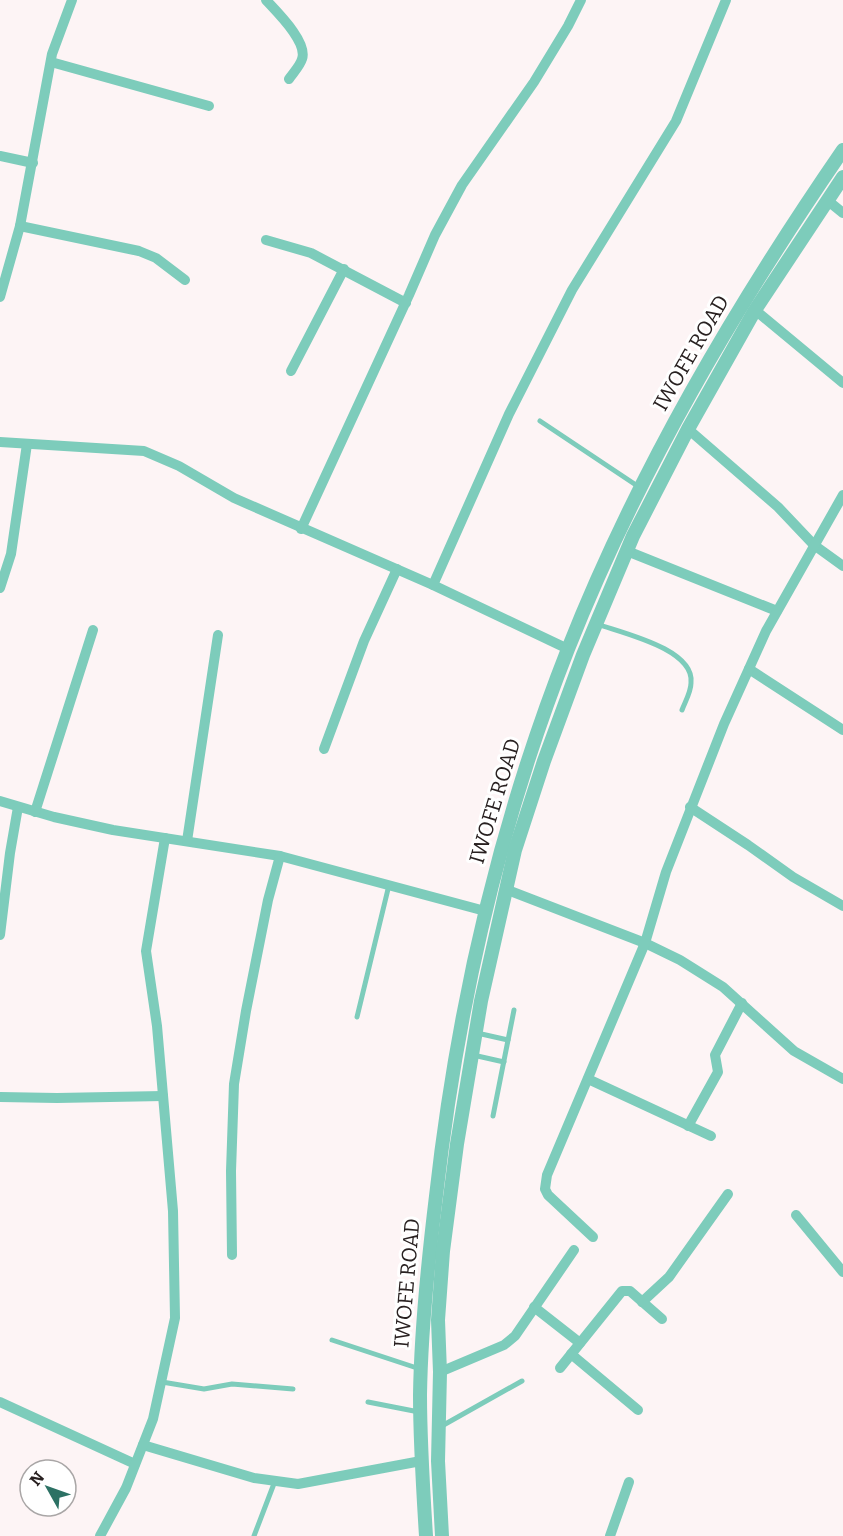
<svg xmlns="http://www.w3.org/2000/svg" width="843" height="1536" viewBox="0 0 843 1536" font-family="Bitter,serif">
<style>
.lines{fill:none;stroke-linecap:round;stroke-linejoin:round}
.service{stroke:#7dccbb;stroke-width:5}
.minor{stroke:#7dccbb;stroke-width:10}
.tertiary{stroke:#7dccbb;stroke-width:14}
.labels{text-anchor:middle;dominant-baseline:central;stroke-width:6;stroke-linejoin:round;paint-order:stroke}
.street-label{font-size:21px;fill:#292121;stroke:#fff}
</style>
<rect width="100%" height="100%" fill="#fdf4f5"/>
<g class="lines">
<g class="service">
<polyline points="540,421 639,487"/>
<path d="M597,624C622,633 695,649 691,683C691,692 685,702 682,710"/>
<polyline points="357,1017 389,885"/>
<polyline points="477,1033 508,1040"/>
<polyline points="473,1055 504,1062"/>
<polyline points="493,1116 514,1010"/>
<polyline points="332,1340 420,1369"/>
<polyline points="162,1382 204,1389 232,1384 293,1389"/>
<polyline points="368,1402 419,1412"/>
<polyline points="440,1427 522,1381"/>
<polyline points="254,1536 275,1481"/>
</g>
<g class="minor">
<path d="M266,0C277,12 308,42 302,59C300,66 293,73 289,79"/>
<polyline points="51,62 209,106"/>
<polyline points="0,156 33,163"/>
<polyline points="827,200 843,213"/>
<polyline points="20,226 139,251 156,258 185,280"/>
<polyline points="266,240 311,253 406,303"/>
<polyline points="0,297 20,226 52,54 72,0"/>
<polyline points="755,310 843,383"/>
<polyline points="291,371 344,269"/>
<polyline points="688,429 778,507 814,545 843,566"/>
<polyline points="0,442 144,451 179,466 234,498 433,585 568,649"/>
<polyline points="301,529 409,295 435,235 462,185 534,82 568,26 581,0"/>
<polyline points="627,551 777,611"/>
<polyline points="433,585 509,414 572,290 676,121 726,0"/>
<polyline points="0,588 11,554 27,444"/>
<polyline points="749,669 843,730"/>
<polyline points="324,749 364,641 397,569"/>
<polyline points="0,801 54,817 113,830 280,856 485,911"/>
<polyline points="690,807 748,845 793,877 843,906"/>
<polyline points="35,812 93,630"/>
<polyline points="187,841 218,635"/>
<polyline points="505,889 645,943 680,960 723,987 794,1051 843,1079"/>
<polyline points="0,935 10,853 18,807"/>
<polyline points="588,1079 711,1136"/>
<polyline points="0,1097 57,1098 163,1096"/>
<polyline points="688,1126 718,1072 715,1055 742,1003"/>
<polyline points="796,1215 843,1272"/>
<polyline points="593,1237 548,1195 545,1189 547,1175 645,943 666,872 724,724 766,631 843,495"/>
<polyline points="232,1255 231,1171 234,1084 246,1011 268,900 280,856"/>
<polyline points="642,1302 669,1277 728,1194"/>
<polyline points="534,1307 580,1343"/>
<polyline points="571,1354 638,1410"/>
<polyline points="560,1368 622,1291 630,1291 662,1319"/>
<polyline points="440,1372 504,1345 515,1336 574,1250"/>
<polyline points="0,1402 135,1464"/>
<polyline points="143,1445 254,1478 298,1484 421,1461"/>
<polyline points="100,1536 126,1488 153,1419 175,1318 173,1211 157,1026 146,951 165,838"/>
<polyline points="610,1536 629,1482"/>
</g>
<g class="tertiary">
<path d="M426,1536C423,1489 420,1442 420,1395C421,1329 428,1262 436,1196C457,1009 499,824 568,649C638,472 735,307 843,150"/>
<polyline points="442,1536 438,1461 440,1372 438,1320 443,1251 457,1144 481,1001 515,850 544,761 583,655 633,536 688,429 755,310 843,177"/>
</g>
</g>
<g class="labels">
<g class="street-label">
<text transform="translate(691 353) rotate(-60)">IWOFE ROAD</text>
<text transform="translate(495 801) rotate(-73)">IWOFE ROAD</text>
<text transform="translate(407 1283) rotate(-85)">IWOFE ROAD</text>
</g>
</g>
<g transform="translate(48 1488) rotate(310)"><circle r="28" fill="#ffffff" stroke="#a9a6a6" stroke-width="1.5"/>
<path d="M0-4.5L10 22L0 15L-10 22Z" fill="#2c7164"/>
<text y="-9" font-size="16" font-weight="bold" text-anchor="middle" fill="#292121">N</text>
</g>
</svg>
